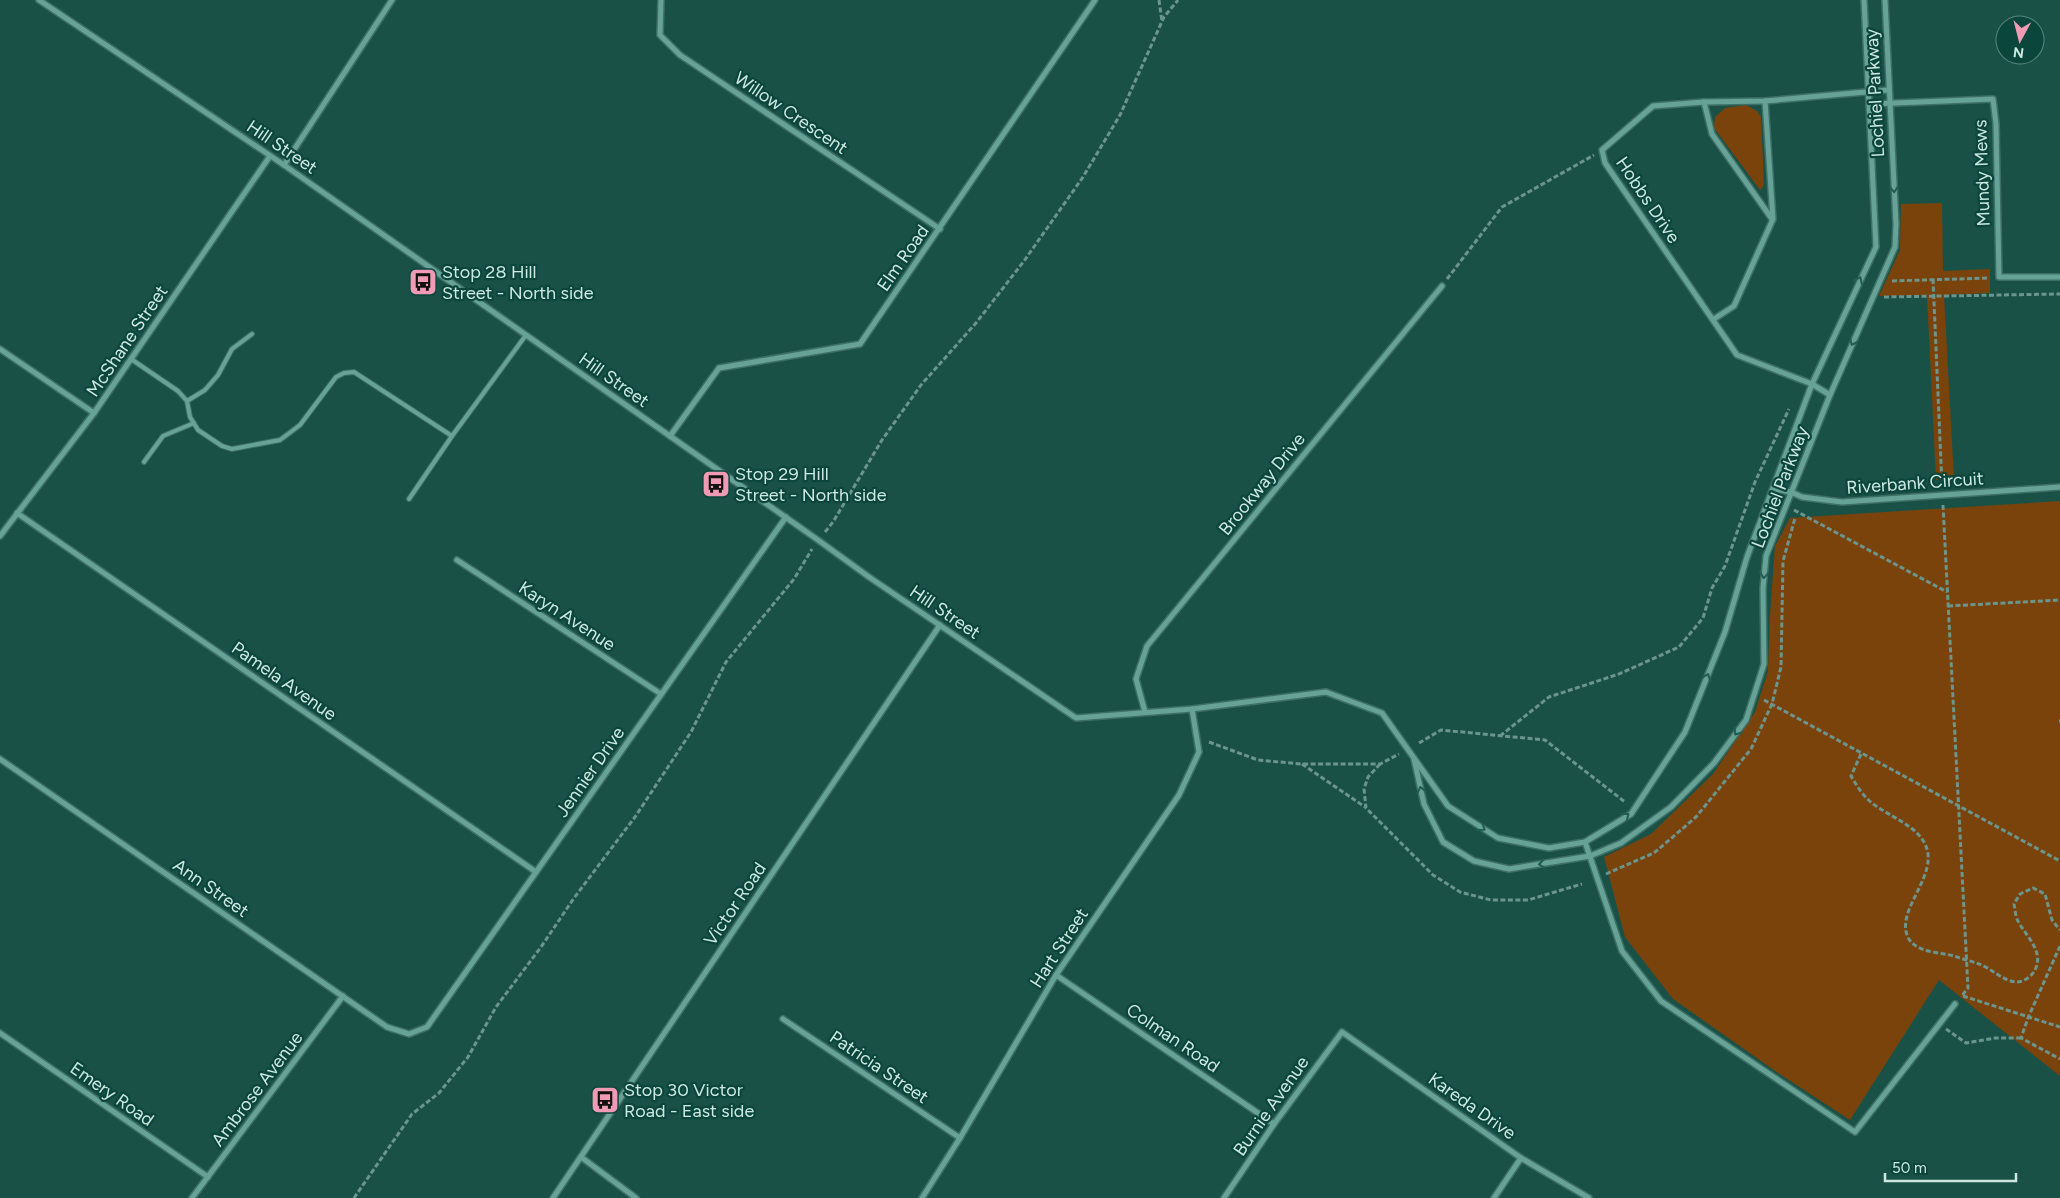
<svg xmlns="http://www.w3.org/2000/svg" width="2060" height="1198" viewBox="0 0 2060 1198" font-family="Figtree,sans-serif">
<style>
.park{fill:#7a430b}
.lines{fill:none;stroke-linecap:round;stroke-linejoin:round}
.service-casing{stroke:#3e6f66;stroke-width:6}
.minor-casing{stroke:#3e6f66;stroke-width:8}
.path{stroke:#6b958d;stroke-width:3;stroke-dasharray:5 2.5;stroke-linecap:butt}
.service{stroke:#66a295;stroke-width:4}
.minor{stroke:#66a295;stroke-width:5}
.oneway{stroke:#225d52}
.labels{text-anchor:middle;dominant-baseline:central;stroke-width:4.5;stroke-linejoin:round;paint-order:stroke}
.street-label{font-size:18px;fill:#cde8e1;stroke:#0b463c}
.poi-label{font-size:18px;fill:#cde8e1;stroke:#0b463c;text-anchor:start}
</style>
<rect width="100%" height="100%" fill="#1a5147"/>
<g class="park">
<polygon points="1746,105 1757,111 1761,117 1764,185 1760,190 1714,128 1715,117 1725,108"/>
<polygon points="1942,203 1943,271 1990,269 1990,293 1944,295 1954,479 1936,480 1927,295 1879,296 1900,250 1901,204"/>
<polygon points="2060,501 2060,1076 1939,980 1850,1120 1778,1073 1673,999 1625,937 1604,857 1651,834 1713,774 1755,712 1768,671 1770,615 1775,546 1790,518"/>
</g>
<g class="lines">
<defs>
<g id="service">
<polyline points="131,359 178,391 187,401 190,417 198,430 222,446 232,449 280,440 300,425 336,377 344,373 354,372 452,436 526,335"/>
<polyline points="187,401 205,390 218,375 232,349 252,334"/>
<polyline points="144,462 163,436 194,423"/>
<polyline points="409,499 452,436"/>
</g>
<g id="minor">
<polyline points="39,0 284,165 818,540 869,577 1076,718 1192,709 1326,692 1382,713 1448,806 1498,838 1549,848 1585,842 1631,814 1685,732 1725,632 1747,557 1812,384 1876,247 1864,0"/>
<polyline points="661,0 660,35 680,55 940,229"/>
<polyline points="1704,102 1712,134 1772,219"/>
<polyline points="1870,104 1993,99 1996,124 1999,277 2060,277"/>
<polyline points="284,165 392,0"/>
<polyline points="1714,319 1734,306 1773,219 1765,101"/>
<polyline points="0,349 94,413"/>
<polyline points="1830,395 1812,384 1737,355 1605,163 1602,150 1653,106 1704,102 1765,101 1888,90"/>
<polyline points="670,436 719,368 860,344 1095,0"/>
<polyline points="1773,489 1791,492 1802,497 1842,502 2060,487"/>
<polyline points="17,513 536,872"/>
<polyline points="0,536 94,413 270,156"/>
<polyline points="457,560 661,694"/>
<polyline points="1145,712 1136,679 1147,646 1442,286"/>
<polyline points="0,759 387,1027 409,1034 427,1027 786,517"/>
<polyline points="1414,759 1424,804 1443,842 1474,861 1509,869 1590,856 1621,843 1671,807 1714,763 1746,720 1764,664 1763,588 1766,556 1830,395 1895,247 1896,224 1885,0"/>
<polyline points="1585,842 1622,951 1661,1001 1855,1132 1955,1004"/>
<polyline points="1056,975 1274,1124"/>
<polyline points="783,1019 960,1138"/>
<polyline points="0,1033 208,1177"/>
<polyline points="581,1157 636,1198"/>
<polyline points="192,1198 343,996"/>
<polyline points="553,1198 940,625"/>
<polyline points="922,1198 960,1138 1056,975 1179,795 1199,752 1192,709"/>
<polyline points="1224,1198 1274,1124 1342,1032 1521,1158 1589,1198"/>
<polyline points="1494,1198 1521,1158"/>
</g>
</defs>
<use href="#service" class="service-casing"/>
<use href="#minor" class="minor-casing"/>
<g class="path">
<polyline points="1159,0 1162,22"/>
<polyline points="1447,279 1502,207 1594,155"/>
<polyline points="1933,279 1942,486"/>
<polyline points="1892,281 1988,278"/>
<polyline points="1884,297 2060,294"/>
<polyline points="1943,505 1968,988 1961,997"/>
<polyline points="1794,510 1947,592"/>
<polyline points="825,532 833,522 882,440 921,385 976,323 1024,261 1083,177 1120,115 1164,17 1178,0"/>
<polyline points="1948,606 2060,600"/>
<polyline points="1764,700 2060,861"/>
<polyline points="2059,721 2060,721"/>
<polyline points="1500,736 1549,697 1619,674 1679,647 1703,618 1712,588 1725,566 1755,482 1789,409"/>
<polyline points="1209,742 1258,760 1301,764 1380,764 1399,754"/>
<polyline points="1419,743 1441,730 1545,740 1625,802"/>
<path d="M1861,754L1851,776C1857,786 1863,796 1872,803C1888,816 1916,825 1925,844C1940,874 1897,908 1907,935C1913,953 1940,952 1954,956C1962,959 1971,961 1979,964C1991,968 2004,982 2017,982C2024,982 2032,976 2035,970C2045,950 2024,935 2017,919C2015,914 2015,908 2014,904L2020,894L2033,888L2045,894L2052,920L2060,930"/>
<polyline points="1302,764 1365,807"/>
<polyline points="1380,764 1368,777 1364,789 1366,808 1433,875 1460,892 1491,900 1528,900 1582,884"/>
<polyline points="1606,874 1654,853 1696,817 1751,749 1772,704 1781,667 1783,561 1795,518"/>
<polyline points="2060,946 2028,1018 2021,1038 2060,1059"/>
<polyline points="1963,996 2060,1027"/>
<polyline points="1946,1029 1966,1043 1995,1038 2021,1038"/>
<polyline points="354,1198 412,1114 439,1093 468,1057 496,1007 541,947 574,898 635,817 691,732 726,662 794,579 812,549"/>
</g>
<use href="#service" class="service"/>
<use href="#minor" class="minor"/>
</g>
<defs><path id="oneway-chevron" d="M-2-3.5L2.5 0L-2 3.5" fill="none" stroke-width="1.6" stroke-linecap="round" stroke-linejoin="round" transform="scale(1.25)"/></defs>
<g class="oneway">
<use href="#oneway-chevron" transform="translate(1894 189) rotate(87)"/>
<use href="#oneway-chevron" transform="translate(1859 280) rotate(-64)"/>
<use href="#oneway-chevron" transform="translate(1853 342) rotate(114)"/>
<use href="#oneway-chevron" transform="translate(1764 575) rotate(96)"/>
<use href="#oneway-chevron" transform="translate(1707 677) rotate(-68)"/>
<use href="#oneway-chevron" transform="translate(1737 732) rotate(126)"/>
<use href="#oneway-chevron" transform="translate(1421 790) rotate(-103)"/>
<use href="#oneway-chevron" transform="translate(1626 816) rotate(-37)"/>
<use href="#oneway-chevron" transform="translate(1482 828) rotate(33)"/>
<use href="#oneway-chevron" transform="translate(1542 864) rotate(171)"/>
</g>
<defs>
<symbol id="bus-square" viewBox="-11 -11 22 22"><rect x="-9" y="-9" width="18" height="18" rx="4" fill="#f09ab6" stroke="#0b463c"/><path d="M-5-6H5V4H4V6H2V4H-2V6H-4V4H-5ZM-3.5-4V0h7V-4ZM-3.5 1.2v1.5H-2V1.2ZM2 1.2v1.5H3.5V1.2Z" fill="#111"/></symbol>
</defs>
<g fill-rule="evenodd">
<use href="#bus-square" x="407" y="266" width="32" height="32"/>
<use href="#bus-square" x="700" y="468" width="32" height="32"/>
<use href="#bus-square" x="589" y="1084" width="32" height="32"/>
</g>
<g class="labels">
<g class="street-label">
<text transform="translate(1875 93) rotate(-93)">Lochiel Parkway</text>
<text transform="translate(791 113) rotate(34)">Willow Crescent</text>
<text transform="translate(282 147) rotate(34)">Hill Street</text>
<text transform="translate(1982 173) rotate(-92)">Mundy Mews</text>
<text transform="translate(1648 200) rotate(56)">Hobbs Drive</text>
<text transform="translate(903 258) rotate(-55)">Elm Road</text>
<text transform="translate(127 341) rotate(-56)">McShane Street</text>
<text transform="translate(614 380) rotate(35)">Hill Street</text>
<text transform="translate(1915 483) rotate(-4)">Riverbank Circuit</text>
<text transform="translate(1262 484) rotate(-51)">Brookway Drive</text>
<text transform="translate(1780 487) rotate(-69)">Lochiel Parkway</text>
<text transform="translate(945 612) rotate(34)">Hill Street</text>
<text transform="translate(567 616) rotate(33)">Karyn Avenue</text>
<text transform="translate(284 681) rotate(35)">Pamela Avenue</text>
<text transform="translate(590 772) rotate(-55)">Jennier Drive</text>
<text transform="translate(211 888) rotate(35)">Ann Street</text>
<text transform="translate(735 904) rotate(-56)">Victor Road</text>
<text transform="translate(1059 948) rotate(-57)">Hart Street</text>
<text transform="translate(1173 1038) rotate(34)">Colman Road</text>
<text transform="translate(879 1067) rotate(34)">Patricia Street</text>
<text transform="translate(257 1089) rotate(-53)">Ambrose Avenue</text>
<text transform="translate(112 1094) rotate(35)">Emery Road</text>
<text transform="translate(1271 1106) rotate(-55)">Burnie Avenue</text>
<text transform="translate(1472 1106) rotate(35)">Kareda Drive</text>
</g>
<g class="poi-label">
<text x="442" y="272">Stop 28 Hill<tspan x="442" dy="21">Street - North side</tspan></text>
<text x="735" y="474">Stop 29 Hill<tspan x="735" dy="21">Street - North side</tspan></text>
<text x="624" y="1090">Stop 30 Victor<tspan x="624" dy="21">Road - East side</tspan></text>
</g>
</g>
<g transform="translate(2020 40) rotate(187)"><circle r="24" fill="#0b463c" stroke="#59877e"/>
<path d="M0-4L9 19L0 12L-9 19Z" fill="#f09ab6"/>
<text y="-8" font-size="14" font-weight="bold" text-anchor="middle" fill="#cde8e1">N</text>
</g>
<path d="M1885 1173v8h131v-8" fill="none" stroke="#cde8e1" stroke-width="2.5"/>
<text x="1892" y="1173" font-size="15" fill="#cde8e1" stroke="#0b463c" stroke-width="4" paint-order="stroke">50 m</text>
</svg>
